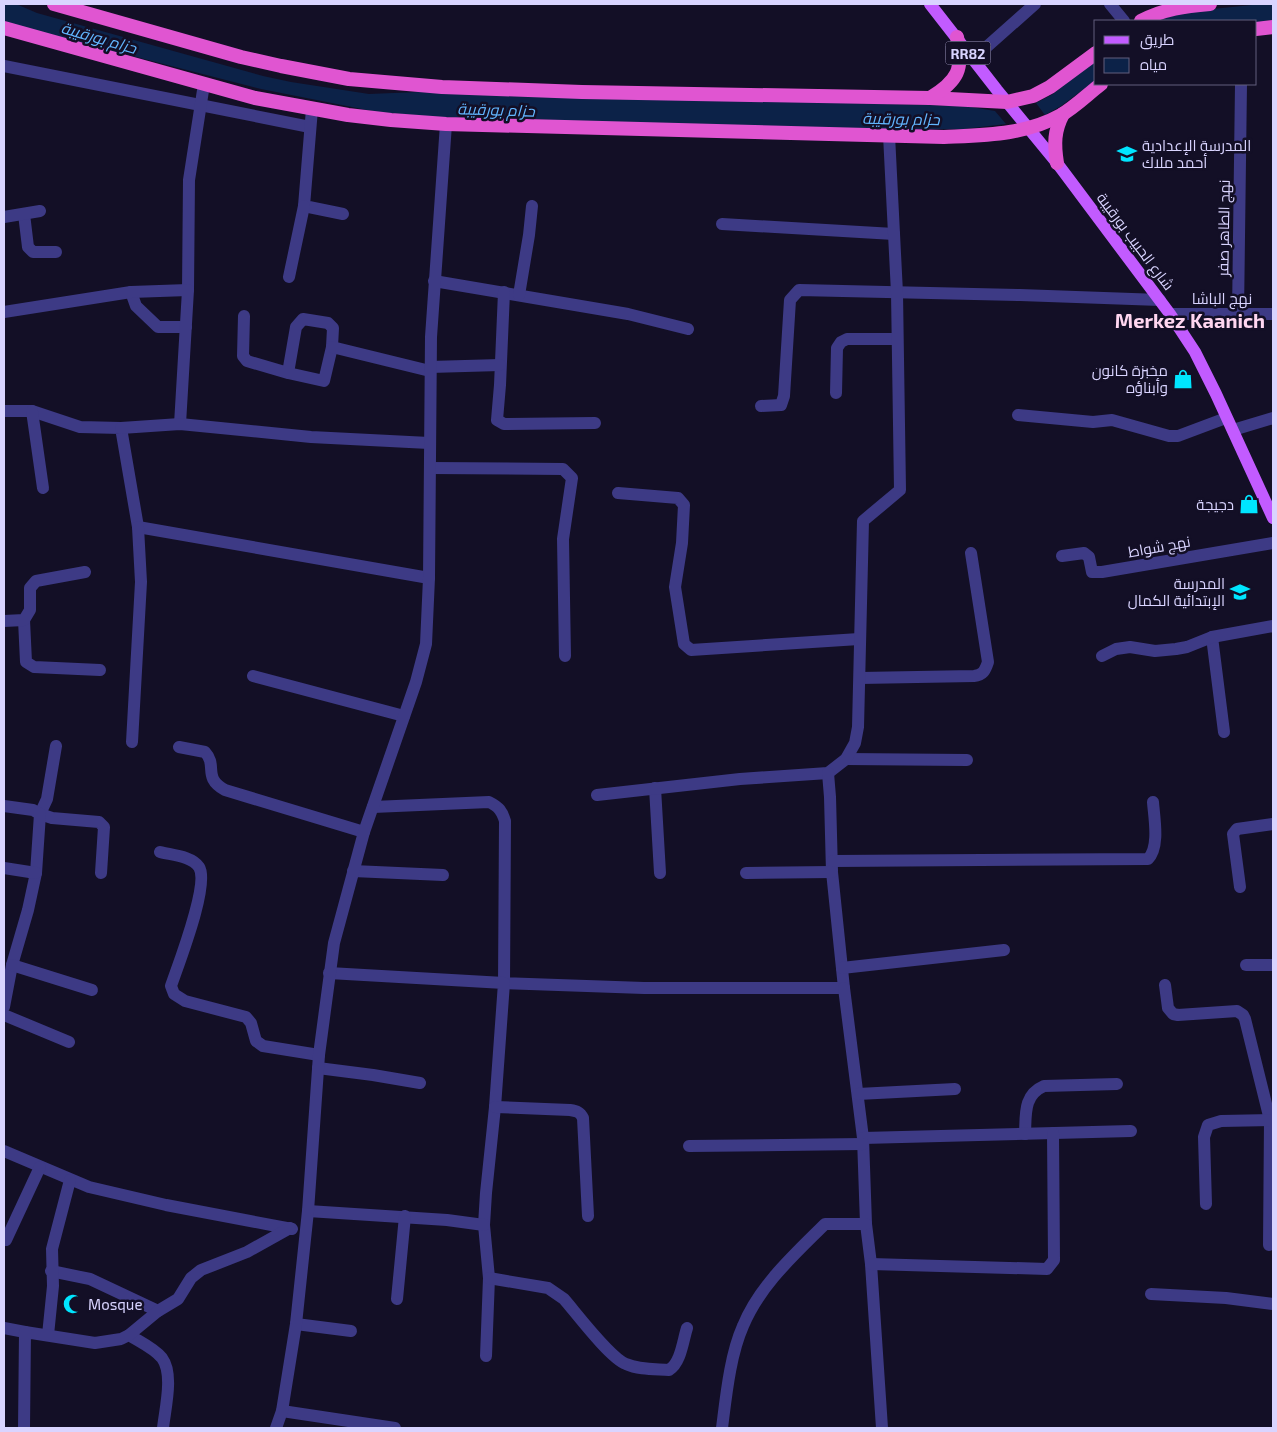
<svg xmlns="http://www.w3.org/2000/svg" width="1277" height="1432" viewBox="0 0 1277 1432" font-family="'Exo 2',Cairo,sans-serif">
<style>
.water{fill:#0c2248}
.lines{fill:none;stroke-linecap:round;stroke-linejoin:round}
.minor{stroke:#3d3a85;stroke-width:12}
.primary{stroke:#c25bff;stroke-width:12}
.trunk{stroke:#e055d1;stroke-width:14}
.labels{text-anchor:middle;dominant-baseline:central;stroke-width:5;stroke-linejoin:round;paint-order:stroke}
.shield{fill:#130f26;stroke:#9e99be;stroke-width:1}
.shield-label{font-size:14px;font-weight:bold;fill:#d9d4ff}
.poi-label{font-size:15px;fill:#d9d4ff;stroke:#130f26;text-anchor:end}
.street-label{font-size:15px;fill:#d9d4ff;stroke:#130f26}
.water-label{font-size:16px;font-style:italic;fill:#62b6ff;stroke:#130f26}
.district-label{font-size:20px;font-weight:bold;fill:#ffd6f0;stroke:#130f26}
</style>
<rect width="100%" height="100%" fill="#130f26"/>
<g class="water">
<polygon points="4,4 16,4 37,13 263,76 291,82 369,94 418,92 965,106 995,111 1006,124 964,129 889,129 583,122 517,118 438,117 377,112 261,89 39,32 4,21"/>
<polygon points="1262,4 1273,4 1273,20 1256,22 1153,21 1192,11"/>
<polygon points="1096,59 1096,80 1061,106 1045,115 1036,103 1053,94"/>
</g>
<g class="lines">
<g class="minor">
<polyline points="1110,4 1124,21"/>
<polyline points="973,59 1035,4"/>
<polyline points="4,66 310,127"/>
<polyline points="312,109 304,206 343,214"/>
<polyline points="24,214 28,247 33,252 56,252"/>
<polyline points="4,217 40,211"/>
<polyline points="722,224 894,234"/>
<polyline points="289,277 304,206"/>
<polyline points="434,281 628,314 688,329"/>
<polyline points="188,290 189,180 204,84"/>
<polyline points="131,292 136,306 158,327 186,327"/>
<polyline points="504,292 500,385 497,420 504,424 595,423"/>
<polyline points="519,295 529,235 532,206"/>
<polyline points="4,312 131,292 188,290 180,424"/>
<polyline points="1170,314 1273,314"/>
<polyline points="1238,314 1241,84"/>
<polyline points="244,316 243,356 247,361 288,373 324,381 332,347 333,328 328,323 303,319 296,327 288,373"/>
<polyline points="332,347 430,371"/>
<polyline points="430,367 500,365"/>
<polyline points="836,393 837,348 841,342 847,339 897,339"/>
<polyline points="761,406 781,405 784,396 790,300 799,290 1020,295 1160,300"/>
<polyline points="4,411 32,411 80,427 121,428 138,527 429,578"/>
<polyline points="32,411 43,488"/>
<polyline points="1018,415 1093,422 1112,420 1169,436 1178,436 1226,418"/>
<polyline points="121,428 180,424 311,437 429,443"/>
<polyline points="1233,430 1273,418"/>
<polyline points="430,468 563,469 572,478 563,539 565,656"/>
<polyline points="618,493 678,498 684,505 682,543 675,587 684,644 691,650 859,639"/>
<polyline points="1062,556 1084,553 1089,557 1092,572 1102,572 1273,543"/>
<polyline points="24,620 26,662 34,667 100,670"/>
<polyline points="4,621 24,620 30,610 30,588 36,581 85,572"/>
<polyline points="1212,637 1224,732"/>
<polyline points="1102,656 1116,649 1130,647 1155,651 1176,649 1187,647 1212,637 1273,626"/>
<polyline points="253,676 404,716"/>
<path d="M860,678L974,676C983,675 985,671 988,662L971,553"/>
<polyline points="132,742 141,582 138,527"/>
<polyline points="56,746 47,799 40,814 52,818 99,822 104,827 101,873"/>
<path d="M179,747L205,752C218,766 202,777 225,790L364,832"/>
<polyline points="846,759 967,760"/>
<polyline points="655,788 660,873"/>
<polyline points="597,795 740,779 828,773 846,759 855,743 858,727 863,521 900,490 897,293 889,135"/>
<polyline points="4,806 33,810 40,814 36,873 28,910 12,965 4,1007"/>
<path d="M373,807L489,802C499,807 502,811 505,821L504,983L644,988H844L832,872L830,797L828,773"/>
<path d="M160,852C171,855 192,856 199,867C210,884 178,965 171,986L174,994L185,1001L246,1017L251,1023L256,1041L263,1046L319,1055"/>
<path d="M833,861L1148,859C1160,847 1154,817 1153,802"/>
<polyline points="4,868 36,873"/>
<polyline points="353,871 443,875"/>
<polyline points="746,873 832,872"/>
<polyline points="1240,887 1233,834 1237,829 1273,824"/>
<polyline points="12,965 92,990"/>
<polyline points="1246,965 1273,965"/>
<polyline points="842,968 1004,950"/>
<polyline points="329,973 504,983 495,1107 486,1193 484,1225 489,1278 486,1356"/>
<polyline points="1165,985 1168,1008 1173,1014 1178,1015 1237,1011 1243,1015 1245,1019 1270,1120 1269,1245"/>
<polyline points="844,988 863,1138 866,1224 871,1264 882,1428"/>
<polyline points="4,1015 69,1042"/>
<polyline points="318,1068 373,1075 420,1083"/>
<polyline points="858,1094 955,1089"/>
<path d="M495,1107L570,1110C577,1111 580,1112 583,1118L588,1216"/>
<path d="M1025,1134C1026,1115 1023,1095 1044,1086L1117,1084"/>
<polyline points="863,1138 1131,1131"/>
<polyline points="689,1146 863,1144"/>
<polyline points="4,1151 89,1187 166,1205 292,1229"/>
<polyline points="1206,1204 1204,1137 1208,1125 1221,1121 1273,1120"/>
<polyline points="308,1211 447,1220 484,1225"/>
<polyline points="6,1240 40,1167"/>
<polyline points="871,1264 1047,1269 1054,1260 1053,1133"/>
<polyline points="51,1271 90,1279 158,1311"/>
<path d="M489,1278L548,1288L564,1299C577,1314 610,1358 626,1364C639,1370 655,1369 669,1370C681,1363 683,1340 687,1328"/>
<polyline points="1151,1294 1226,1298 1273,1304"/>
<polyline points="397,1299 405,1216"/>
<polyline points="296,1324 351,1331"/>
<polyline points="4,1328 25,1332"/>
<polyline points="48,1335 53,1286 52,1249 70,1180"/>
<path d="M129,1335C140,1342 154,1348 162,1358C174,1374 165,1409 163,1428"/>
<polyline points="282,1411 395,1428"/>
<polyline points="24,1428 25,1332 95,1343 121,1339 129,1335 158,1311 178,1299 191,1278 201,1270 247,1252 290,1228"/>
<polyline points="276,1428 282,1411 296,1324 308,1211 319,1055 334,943 364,832 416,682 426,644 429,578 431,337 446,124"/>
<path d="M722,1428C726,1397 730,1355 743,1326C760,1285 794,1255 825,1224H866"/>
</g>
<polyline class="primary" points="930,4 997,90 1057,163 1170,314 1195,352 1216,394 1273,518"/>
<g class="trunk">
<polyline points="54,4 241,57 281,66 349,79 442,87 582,92 930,98 1007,102 1033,96 1050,87 1096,53"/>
<path d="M1141,21C1163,9 1186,6 1210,4"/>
<path d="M4,28L255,98L348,115L391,120L446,124L944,137C985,135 1025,135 1061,115C1075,107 1088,94 1101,84"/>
<polyline points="1256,29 1273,27"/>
<path d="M930,98C958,81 964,69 957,37"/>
<path d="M1057,163C1054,144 1054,131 1063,114"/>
</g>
</g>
<defs>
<symbol id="school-bare" viewBox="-9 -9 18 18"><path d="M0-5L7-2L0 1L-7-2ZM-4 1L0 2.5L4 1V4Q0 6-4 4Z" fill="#00e5ff" stroke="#130f26" stroke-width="2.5" paint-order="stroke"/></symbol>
<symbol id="shop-bare" viewBox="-9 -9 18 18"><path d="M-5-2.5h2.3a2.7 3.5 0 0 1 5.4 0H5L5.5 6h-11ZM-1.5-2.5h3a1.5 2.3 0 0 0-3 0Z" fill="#00e5ff" stroke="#130f26" stroke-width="2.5" paint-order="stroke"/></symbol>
<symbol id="mosque-bare" viewBox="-9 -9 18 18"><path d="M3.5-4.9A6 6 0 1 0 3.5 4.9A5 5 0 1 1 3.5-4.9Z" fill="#00e5ff" stroke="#130f26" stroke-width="2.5" paint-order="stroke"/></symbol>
</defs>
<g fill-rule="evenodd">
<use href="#school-bare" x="1113" y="140" width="28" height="28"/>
<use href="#shop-bare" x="1169" y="365" width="28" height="28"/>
<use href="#shop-bare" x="1235" y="490" width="28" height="28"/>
<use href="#school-bare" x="1226" y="578" width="28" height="28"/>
<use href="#mosque-bare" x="59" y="1290" width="28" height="28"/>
</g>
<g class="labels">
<rect class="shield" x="945.5" y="41.5" width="45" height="23" rx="4"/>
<g class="shield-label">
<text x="968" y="53">RR82</text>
</g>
<g class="poi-label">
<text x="1142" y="145" text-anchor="start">المدرسة الإعدادية<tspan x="1142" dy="17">أحمد ملاك</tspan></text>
<text x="1168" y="370">مخبزة كانون<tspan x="1168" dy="17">وأبناؤه</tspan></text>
<text x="1234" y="504">دجيجة</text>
<text x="1225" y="583">المدرسة<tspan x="1225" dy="17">الإبتدائية الكمال</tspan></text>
<text x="88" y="1304" text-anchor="start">Mosque</text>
</g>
<g class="street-label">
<text transform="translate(1223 228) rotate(-89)">نهج الطاهر صفر</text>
<text transform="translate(1136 241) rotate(53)">شارع الحبيب بورقيبة</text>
<text x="1222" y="298">نهج الباشا</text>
<text transform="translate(1159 546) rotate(-10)">نهج شواط</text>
</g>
<g class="water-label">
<text transform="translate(99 37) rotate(16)">حزام بورقيبة</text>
<text transform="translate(496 109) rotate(2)">حزام بورقيبة</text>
<text transform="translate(901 118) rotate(1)">حزام بورقيبة</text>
</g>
<g class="district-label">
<text x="1190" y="320">Merkez Kaanich</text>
</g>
</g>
<rect width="1277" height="1432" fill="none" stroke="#d9d4ff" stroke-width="10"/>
<rect x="1094" y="20" width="162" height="65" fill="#130f26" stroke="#625e7d"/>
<rect x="1104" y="36" width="25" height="8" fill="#c25bff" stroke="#625e7d"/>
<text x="1140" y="45" font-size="15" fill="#d9d4ff">طريق</text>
<rect x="1104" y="58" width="25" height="15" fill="#0c2248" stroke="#625e7d"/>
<text x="1140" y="70" font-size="15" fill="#d9d4ff">مياه</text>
</svg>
